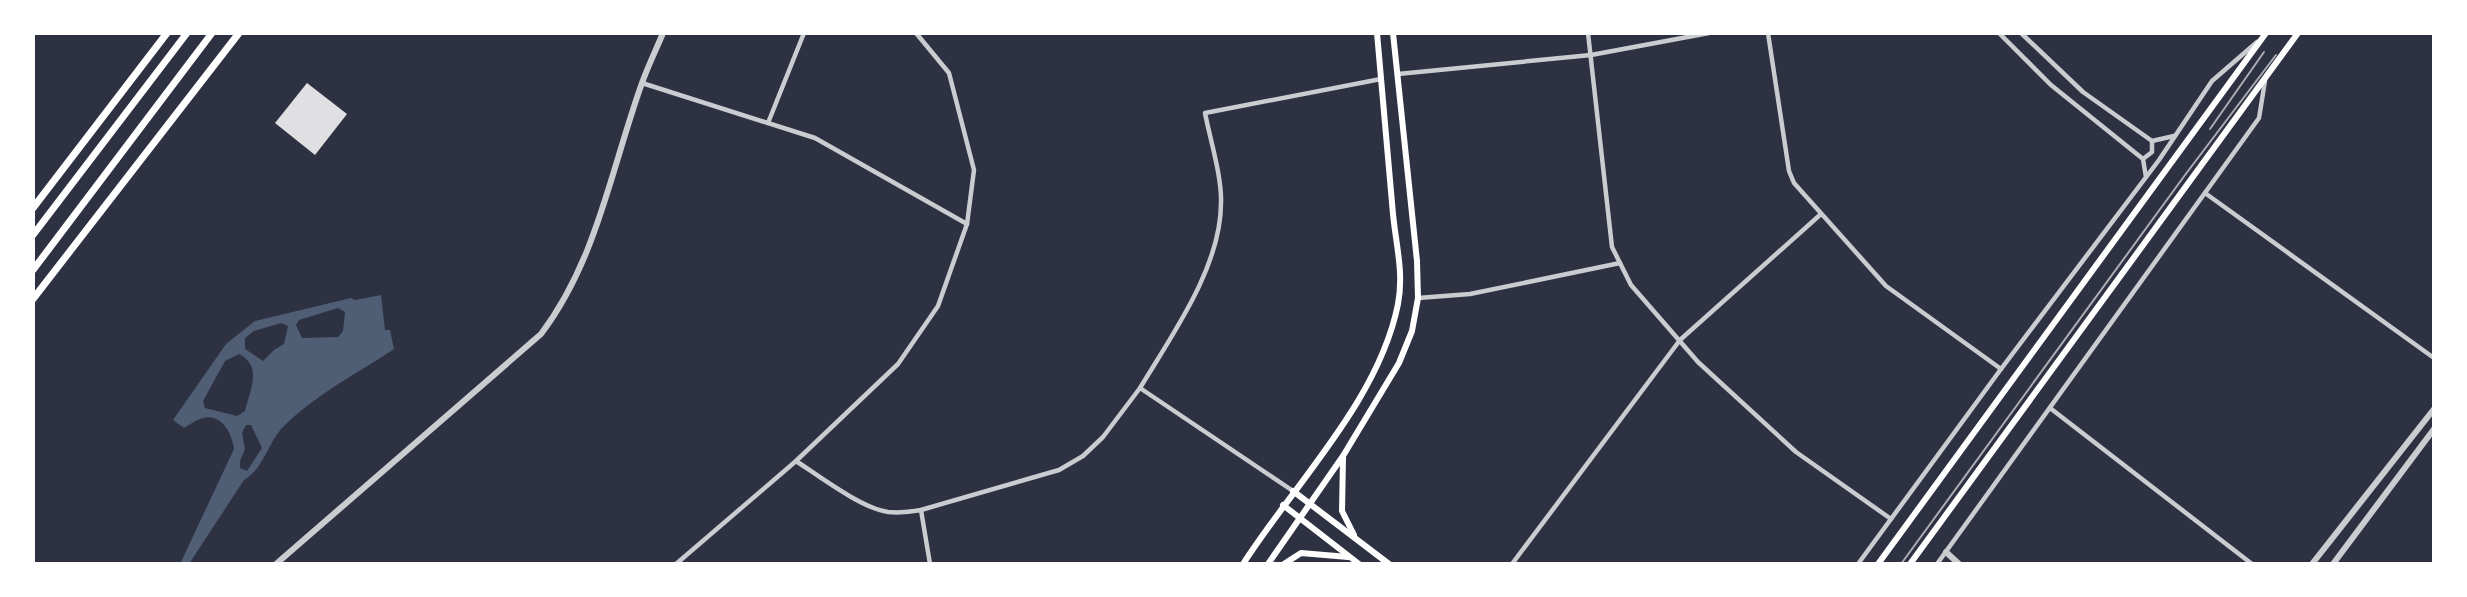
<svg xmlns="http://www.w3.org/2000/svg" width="2467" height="597" viewBox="0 0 2467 597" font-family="'Titillium Web',sans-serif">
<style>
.water{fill:#4f5d75;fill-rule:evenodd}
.building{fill:#e0e0e3}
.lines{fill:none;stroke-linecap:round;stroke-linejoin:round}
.minor{stroke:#caccd0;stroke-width:4.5}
.tertiary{stroke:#caccd0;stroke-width:6}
.secondary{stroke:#fff;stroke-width:6}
.primary{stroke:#fff;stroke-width:7}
.tram{stroke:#abadb3;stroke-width:2}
</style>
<rect width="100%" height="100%" fill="#2d3142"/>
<path class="water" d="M381,295L385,330H390L394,349C358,373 317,394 286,424C268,440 265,468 244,480L189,564H180L234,449C232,432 220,411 200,419C194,421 189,425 184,428L173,420L226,344L255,321L351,298L355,300ZM338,308L345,312L343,331L338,337L302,338L296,325L299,320ZM281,323L288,326L284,344L274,350L263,361L245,349V338L254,331ZM239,354C263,366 250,390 245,411L237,416L205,408L203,401L225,361ZM251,425L262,448L247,471L240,468V461L245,449L242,433L246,425Z"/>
<polygon class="building" points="307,83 347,114 315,155 275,123"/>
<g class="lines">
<g class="minor">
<polyline points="1588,33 1612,247 1631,285 1698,362 1796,452 1891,519"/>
<polyline points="1768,33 1789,171 1794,183 1886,286 2001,369"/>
<polyline points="1999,33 2051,85 2143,159 2146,177"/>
<polyline points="2021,33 2083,92 2152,141 2174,136"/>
<polyline points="1398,74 1591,55 1709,33"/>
<polyline points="642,83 815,138 967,224"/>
<polyline points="768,123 804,33"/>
<polyline points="2143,159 2152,152 2152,141"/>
<polyline points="2205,193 2434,358"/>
<polyline points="1418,298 1470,294 1620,263"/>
<path d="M1140,388C1172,335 1221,267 1221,203C1222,177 1210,139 1205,113L1381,79"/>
<polyline points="2050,408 2252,564"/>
<path d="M796,461C819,476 861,508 888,512C899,513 910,512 921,510L1059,470L1083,456L1103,437L1140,388L1293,491"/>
<polyline points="921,510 930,564"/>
<polyline points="676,564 796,461 898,364 938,306 967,224 974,170 949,73 916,33"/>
<polyline points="1512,564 1680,340 1821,214"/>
<polyline points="1858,564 2001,369 2159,160 2212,81 2257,42"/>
<polyline points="1937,564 2259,118 2265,81"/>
</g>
<g class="tertiary">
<polyline points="1946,552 1959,564"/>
<path d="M276,564L541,334C597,260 611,169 642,83C648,66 656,50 663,33"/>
<polyline points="2312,564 2434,409"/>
<polyline points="2333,564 2434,429"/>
</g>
<g class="secondary">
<polyline points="1343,458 1342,511 1354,535"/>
<polyline points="1293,491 1389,564"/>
<polyline points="1283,505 1359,564"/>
<path d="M1243,564C1295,483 1379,400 1398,304C1404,273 1396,245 1393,214C1388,154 1382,94 1377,33"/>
<polyline points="1268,564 1343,456 1399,363 1412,331 1418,298 1417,261 1393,33"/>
<polyline points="1284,564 1301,553 1348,557"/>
<polyline points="1878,564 2266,33"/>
<polyline points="1910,564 2298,33"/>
</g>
<g class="primary">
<polyline points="33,208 167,33"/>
<polyline points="33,235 187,33"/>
<polyline points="33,270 212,33"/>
<polyline points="33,299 239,33"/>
</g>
<g class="tram">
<polyline points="2210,129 2264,52"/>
<polyline points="1901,564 2185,175 2276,55"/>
</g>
</g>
<rect width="2467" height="597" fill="none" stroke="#ffffff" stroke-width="70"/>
</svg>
